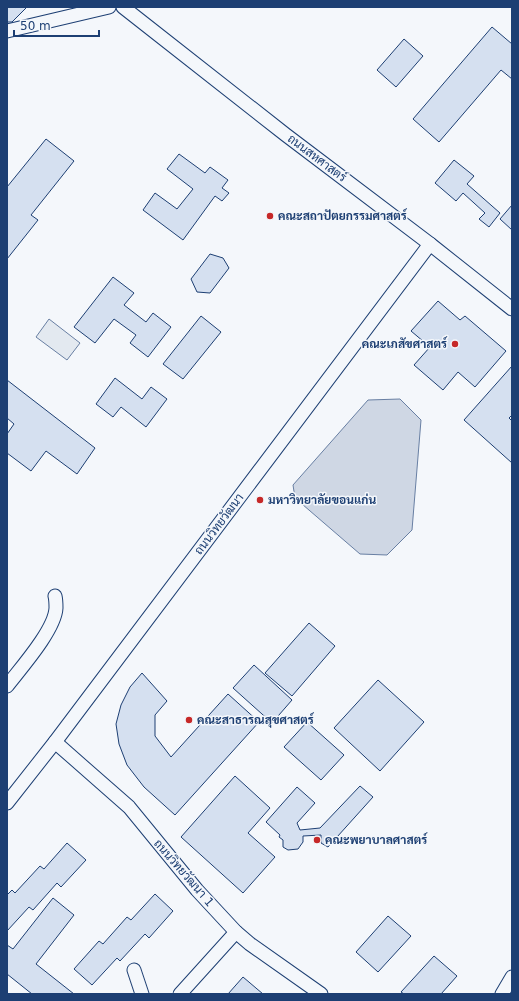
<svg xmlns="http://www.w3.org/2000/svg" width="519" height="1001" viewBox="0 0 519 1001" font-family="'DejaVu Sans',Sarabun,sans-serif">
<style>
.green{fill:#e3e9f0;stroke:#687fa3}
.water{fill:#cfd7e4;stroke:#687fa3}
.building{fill:#d5e0f0;stroke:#1d3f73}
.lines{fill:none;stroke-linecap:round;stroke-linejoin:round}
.minor-casing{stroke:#1d3f73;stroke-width:15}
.minor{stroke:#f4f7fb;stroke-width:13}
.poi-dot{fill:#c62828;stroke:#f4f7fb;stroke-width:1.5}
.labels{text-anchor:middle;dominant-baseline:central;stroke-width:3;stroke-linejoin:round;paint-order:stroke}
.street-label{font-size:12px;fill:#1d3f73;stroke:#f4f7fb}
.poi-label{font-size:12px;font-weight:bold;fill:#1d3f73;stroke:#f4f7fb;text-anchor:start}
</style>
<rect width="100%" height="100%" fill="#f4f7fb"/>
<polygon class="green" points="49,319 80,343 67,360 36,337"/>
<polygon class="water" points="400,399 421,420 412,530 387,555 360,554 295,498 293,485 368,400"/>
<g class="building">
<polygon points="7,7 27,7 12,22 7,22"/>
<polygon points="492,27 512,44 512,79 501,70 439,142 413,119"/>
<polygon points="404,39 423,56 396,87 377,70"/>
<polygon points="46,139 74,161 31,215 38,220 7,259 7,187"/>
<polygon points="179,154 205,173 210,167 228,180 222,188 229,193 222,201 215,196 183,240 143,210 155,193 177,209 193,189 167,169"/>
<polygon points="454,160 474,176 467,184 500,213 489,227 479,219 485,213 463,193 456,201 435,183"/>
<polygon points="512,205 512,230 500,219"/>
<polygon points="210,254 223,258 229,268 210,293 197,292 191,279"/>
<polygon points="113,277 134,293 124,305 146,322 153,313 171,327 148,357 130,343 136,335 114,319 95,343 74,327"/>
<polygon points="438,301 460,320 465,316 506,351 475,387 458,372 443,390 414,365 430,347 411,331"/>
<polygon points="201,316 221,332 183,379 163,364"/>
<polygon points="512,366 512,415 509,418 512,421 512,463 464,420"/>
<polygon points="115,378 142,399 151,387 167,399 146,427 121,407 113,417 96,404"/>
<polygon points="7,380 95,448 77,474 46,451 31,471 7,453 7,434 14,424 7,418"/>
<polygon points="309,623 335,646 292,696 265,673"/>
<polygon points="254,665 292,700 272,723 233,688"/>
<polygon points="142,673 167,701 155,715 155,736 171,757 228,694 259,722 175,815 144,787 127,765 119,744 116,724 121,705 130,687"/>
<polygon points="378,680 424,722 380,771 334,728"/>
<polygon points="307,722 344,755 321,780 284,747"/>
<polygon points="235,776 270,808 248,833 275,857 243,893 181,837"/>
<polygon points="360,786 373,797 328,847 321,843 321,835 303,836 303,842 298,849 288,850 283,847 283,840 279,837 280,835 266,822 297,787 315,803 297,823 300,830 320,828"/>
<polygon points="67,843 86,860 61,887 57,883 33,910 29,907 7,931 7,895 12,890 15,893 40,866 44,869"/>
<polygon points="155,894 173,911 149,938 145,934 120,961 117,958 92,985 74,969 99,941 103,944 127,917 131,920"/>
<polygon points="53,898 74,915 36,964 74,994 32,994 7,974 7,945 13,949"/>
<polygon points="388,916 411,936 378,972 356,952"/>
<polygon points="434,956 457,976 441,994 404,994 401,992"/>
<polygon points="243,977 263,994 228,994"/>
</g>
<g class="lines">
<defs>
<g id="minor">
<polyline points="123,7 286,135 430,244 512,309"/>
<polyline points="7,31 109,7"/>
<path d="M7,686C20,669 55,630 56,608C56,604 56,600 55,596"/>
<polyline points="55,742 129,807 197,890 236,932 250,944 321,994"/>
<polyline points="7,803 55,742 430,244"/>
<polyline points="134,970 142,994"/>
<polyline points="180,994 236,932"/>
<polyline points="502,994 512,977"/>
</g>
</defs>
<use href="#minor" class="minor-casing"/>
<use href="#minor" class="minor"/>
</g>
<g class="poi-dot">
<circle cx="270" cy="216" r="4"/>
<circle cx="455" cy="344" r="4"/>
<circle cx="260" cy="500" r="4"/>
<circle cx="189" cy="720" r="4"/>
<circle cx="317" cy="840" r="4"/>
</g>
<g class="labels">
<g class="street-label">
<text transform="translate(317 158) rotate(37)">ถนนสหศาสตร์</text>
<text transform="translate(219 524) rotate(-53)">ถนนวิทยวัฒนา</text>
<text transform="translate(184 873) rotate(49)">ถนนวิทยวัฒนา 1</text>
</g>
<g class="poi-label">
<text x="278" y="216">คณะสถาปัตยกรรมศาสตร์</text>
<text x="447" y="344" text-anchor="end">คณะเภสัขศาสตร์</text>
<text x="268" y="500">มหาวิทยาลัยขอนแก่น</text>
<text x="197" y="720">คณะสาธารณสุขศาสตร์</text>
<text x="325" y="840">คณะพยาบาลศาสตร์</text>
</g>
</g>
<rect width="519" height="1001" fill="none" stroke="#1d3f73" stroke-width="16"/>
<path d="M14 30v6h85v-6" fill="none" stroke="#1d3f73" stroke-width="2"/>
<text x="20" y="30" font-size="12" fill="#1d3f73" stroke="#f4f7fb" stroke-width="3" paint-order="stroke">50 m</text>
</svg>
